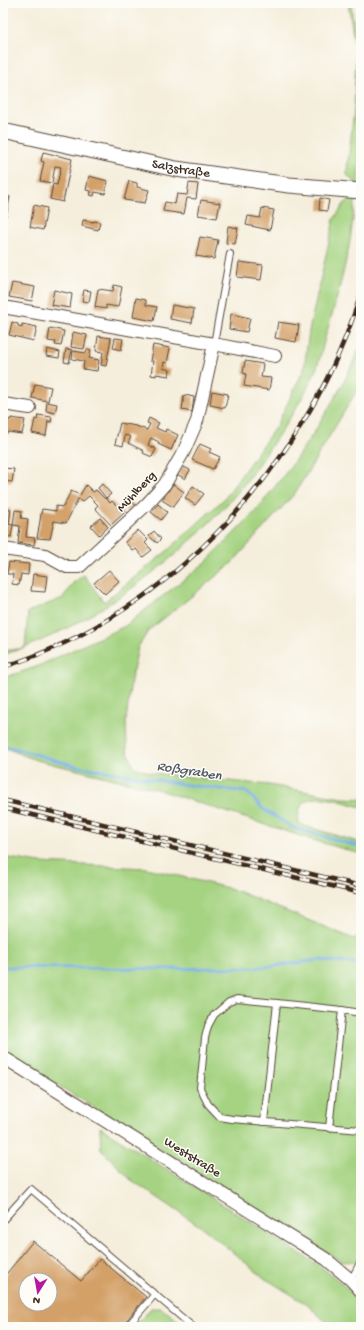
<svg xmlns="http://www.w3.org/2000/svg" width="364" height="1330" viewBox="0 0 364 1330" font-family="'Gochi Hand',sans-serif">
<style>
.green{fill:#a5d381;stroke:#707e50}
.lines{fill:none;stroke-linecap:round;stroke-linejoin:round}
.stream{stroke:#77aee6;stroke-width:3}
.building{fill:#d3a068;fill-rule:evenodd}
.service-casing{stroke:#57473a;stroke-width:8}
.minor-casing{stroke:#57473a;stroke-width:14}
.tertiary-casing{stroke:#57473a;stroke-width:17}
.service{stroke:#fff;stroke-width:6}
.minor{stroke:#fff;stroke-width:12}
.tertiary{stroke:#fff;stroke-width:15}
.rail-casing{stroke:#3b2a1e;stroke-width:4.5}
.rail{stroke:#fdfcf7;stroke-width:3;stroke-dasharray:9;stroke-linecap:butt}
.labels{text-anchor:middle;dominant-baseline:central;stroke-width:3;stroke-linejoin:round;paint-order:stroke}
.street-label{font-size:13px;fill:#3b2a1e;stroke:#fdfcf7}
.water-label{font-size:14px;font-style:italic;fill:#505864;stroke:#fdfcf7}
</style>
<rect width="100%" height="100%" fill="#fdfcf7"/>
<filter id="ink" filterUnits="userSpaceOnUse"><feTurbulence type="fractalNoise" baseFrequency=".025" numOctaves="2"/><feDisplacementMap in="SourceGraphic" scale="8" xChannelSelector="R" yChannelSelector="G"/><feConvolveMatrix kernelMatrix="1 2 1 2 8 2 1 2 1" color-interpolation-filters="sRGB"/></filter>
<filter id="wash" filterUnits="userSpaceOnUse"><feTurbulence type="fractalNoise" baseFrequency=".012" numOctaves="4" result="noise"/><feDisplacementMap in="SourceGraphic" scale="16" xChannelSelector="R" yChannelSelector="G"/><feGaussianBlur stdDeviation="0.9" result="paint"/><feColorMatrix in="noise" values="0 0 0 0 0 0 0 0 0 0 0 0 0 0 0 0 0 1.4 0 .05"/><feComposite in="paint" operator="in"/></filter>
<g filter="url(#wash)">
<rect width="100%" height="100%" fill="#f5eedc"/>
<g class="green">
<polygon points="348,3 351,3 359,62 360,123 358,185 347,175 347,170 354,110 356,52"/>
<path d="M356,196C353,214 352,233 348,251C342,279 335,307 326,334C323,346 320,358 316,370C304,398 286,424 269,449C258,463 249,479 238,492C178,561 91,627 3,655V651L25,648L28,612L63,598L73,583L84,575L104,602L167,551L225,498L277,425L304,369L309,331L334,219L345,203Z"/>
<path d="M361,345V384L295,493L232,563L187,600L149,630L138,647L131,680L126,721L127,750L134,767L152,773L269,785L342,798L361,799V807C346,803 312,790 302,805C298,811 298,816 299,823L305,826L361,843V854L313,840L156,789L36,760L3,747V678L36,667L125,626L206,562L255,512L288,470L315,431L344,382Z"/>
<polygon points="3,857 40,863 146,868 232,889 354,939 361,932 361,1261 342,1262 3,1051"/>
<path d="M100,1127L318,1265C329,1273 359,1295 361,1308C362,1314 361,1321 361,1327H332L305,1303L263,1277L203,1228L130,1179L101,1149Z"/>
<polygon points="151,1308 161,1308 175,1318 184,1327 134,1327"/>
</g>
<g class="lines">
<g class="stream">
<polyline points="3,745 76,766 187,785 247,792 263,809 294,828 361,847"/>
<polyline points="3,967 171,969 265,967 319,960 361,964"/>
</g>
</g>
<g id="blocks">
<g class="building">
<polygon points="43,152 72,159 63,202 50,199 53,184 57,185 61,167 55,166 52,183 40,181 44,162 41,161"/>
<polygon points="89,176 108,181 105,194 95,192 94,196 90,195 91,191 86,190"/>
<polygon points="129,181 137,183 137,187 149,190 145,203 124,200"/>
<polygon points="189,183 198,184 196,199 187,198 184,214 163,211 165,202 175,204 177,194 187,195"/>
<polygon points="3,195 10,197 6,216 3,215"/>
<polygon points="320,198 329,200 327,211 319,210"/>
<polygon points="201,200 220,203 217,218 198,215"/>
<polygon points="34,205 47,208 43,230 30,227"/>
<polygon points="262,208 274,210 270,230 246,225 248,216 260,218"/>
<polygon points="83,220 94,222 94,221 100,222 98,230 82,226"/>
<polygon points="228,226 238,228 235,244 226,243"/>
<polygon points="200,237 218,240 214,259 196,256"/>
<polygon points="239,262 263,265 261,280 237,277"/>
<polygon points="12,283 35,287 32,301 9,297"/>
<polygon points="114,285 122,287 118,307 106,305 106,309 95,307 98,289 113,291"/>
<polygon points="54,290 72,294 70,308 51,305"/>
<polygon points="84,290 91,291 89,302 82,301"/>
<polygon points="136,298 146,300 146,305 157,307 154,321 133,317"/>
<polygon points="172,305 194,309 192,323 170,319"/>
<polygon points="231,314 250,318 247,332 229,329"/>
<polygon points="12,322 18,324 18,326 22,327 22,324 37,327 34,341 9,335"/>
<polygon points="278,322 299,325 296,342 275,338"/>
<polygon points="50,328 64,331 61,346 55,345 56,342 48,341"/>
<polygon points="73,332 87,335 84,349 71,347"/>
<polygon points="98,336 111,338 106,366 101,365 103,352 96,351"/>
<polygon points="115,338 123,339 121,350 113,348"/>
<polygon points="153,345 170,348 167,363 164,362 163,368 170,370 169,376 156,374 156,376 151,375 153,361 150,361"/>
<polygon points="47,349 60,352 59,358 46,356"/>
<polygon points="66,349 72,350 69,363 64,362"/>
<polygon points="87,349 91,350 89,358 99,360 97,371 83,369 84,361 72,359 73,351 86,353"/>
<polygon points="245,361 263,364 261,377 271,378 269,390 244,386 246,374 243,373"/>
<polygon points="35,384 51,387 48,401 32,398"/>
<polygon points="212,391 228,394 225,408 210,405"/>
<polygon points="184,395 194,397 192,412 182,410"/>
<polygon points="47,402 57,404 55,413 46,411"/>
<polygon points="38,415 52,417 51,422 48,421 46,436 32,433 35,419 37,420"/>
<polygon points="11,418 25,420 22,434 8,432 8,433 3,433 3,419 10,420"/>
<polygon points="149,418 159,423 156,428 165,432 166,429 178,435 171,450 158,444 159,442 151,438 148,445 156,449 152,457 143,453 144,451 128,443 131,437 125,435 123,446 115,444 120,423 136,426 147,430 150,424 147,423"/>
<polygon points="200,444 211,449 209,452 220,457 213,469 192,460"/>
<polygon points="182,466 190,470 185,479 177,474"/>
<polygon points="3,468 14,469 12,482 3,481"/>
<polygon points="102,484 111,494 106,498 98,488"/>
<polygon points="173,484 184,492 173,507 162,500"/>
<polygon points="86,485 93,492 96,490 105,499 106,498 110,503 112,501 124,513 111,525 95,508 98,505 89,496 82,502 78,499 66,523 54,521 50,539 37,538 42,509 56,511 56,506 63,507 71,491 80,495"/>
<polygon points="193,486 204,494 195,505 185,498"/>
<polygon points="130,499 136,506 130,515 121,507"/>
<polygon points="158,504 167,512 161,520 151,512"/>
<polygon points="3,508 11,509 9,524 13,525 11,537 3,536"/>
<polygon points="15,510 22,511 21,518 28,519 26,537 35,538 34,545 18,543 20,526 13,525"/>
<polygon points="100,518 108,527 99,535 91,526"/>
<polygon points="138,530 148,540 145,543 152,550 143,557 136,549 133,551 125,542"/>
<polygon points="154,531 161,539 157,543 149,536"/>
<polygon points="9,562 29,564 28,575 21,574 19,585 12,584 13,574 7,574"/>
<polygon points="109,570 119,581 105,594 94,583"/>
<polygon points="33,574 47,576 45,592 31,591"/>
<path d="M33,1241L81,1281L100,1259L146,1297L121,1327H3V1278ZM26,1280H50V1304H26Z"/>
</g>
</g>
</g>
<g filter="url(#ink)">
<use href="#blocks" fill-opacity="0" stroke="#57473a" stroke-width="1"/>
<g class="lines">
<defs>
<g id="service">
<polyline points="214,344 230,254"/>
<polyline points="277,1003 237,999 229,1002 214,1015 208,1026 205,1038 200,1088 208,1104 220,1117 232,1119 361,1130"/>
<polyline points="264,1122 277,1003 342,1010"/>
<polyline points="329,1128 342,1010 361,1013"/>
<polyline points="3,1220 31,1189 193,1327"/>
<polyline points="351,1280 361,1261"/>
<polyline points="127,1327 155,1294"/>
</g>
<g id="minor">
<polyline points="3,307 214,344 197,421 184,451 165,484 146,505 79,567 67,567 45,555 3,549"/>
<polyline points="214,344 275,356"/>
<polyline points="3,404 30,408"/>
<polyline points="3,1057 326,1259 351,1280 361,1291"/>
</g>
<g id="tertiary">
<path id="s1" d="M3,131L176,169L289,185L361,191"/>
</g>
</defs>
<use href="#service" class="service-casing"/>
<use href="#minor" class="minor-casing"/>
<use href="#tertiary" class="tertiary-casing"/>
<use href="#service" class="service"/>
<use href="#minor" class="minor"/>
<use href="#tertiary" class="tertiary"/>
<defs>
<g id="rail">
<path d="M3,667C172,615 311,459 361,293"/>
<polyline points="3,800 361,886"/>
<polyline points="3,808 361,893"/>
</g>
</defs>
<use href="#rail" class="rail-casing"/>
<use href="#rail" class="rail"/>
</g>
</g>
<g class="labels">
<g class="street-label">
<text stroke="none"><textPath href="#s1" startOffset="182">Salzstraße</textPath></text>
<text transform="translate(137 492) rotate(-47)">Mühlberg</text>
<text transform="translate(192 1158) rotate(32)">Weststraße</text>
</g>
<g class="water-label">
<text transform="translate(189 772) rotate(9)">Roßgraben</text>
</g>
</g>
<rect width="364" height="1330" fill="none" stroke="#fdfcf7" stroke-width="16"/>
<g transform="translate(38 1292) rotate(191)"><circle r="19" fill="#fdfcf7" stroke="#afa8a0"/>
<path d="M0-3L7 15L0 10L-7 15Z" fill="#b5179e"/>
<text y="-6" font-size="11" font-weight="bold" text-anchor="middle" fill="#3b2a1e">N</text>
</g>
</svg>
